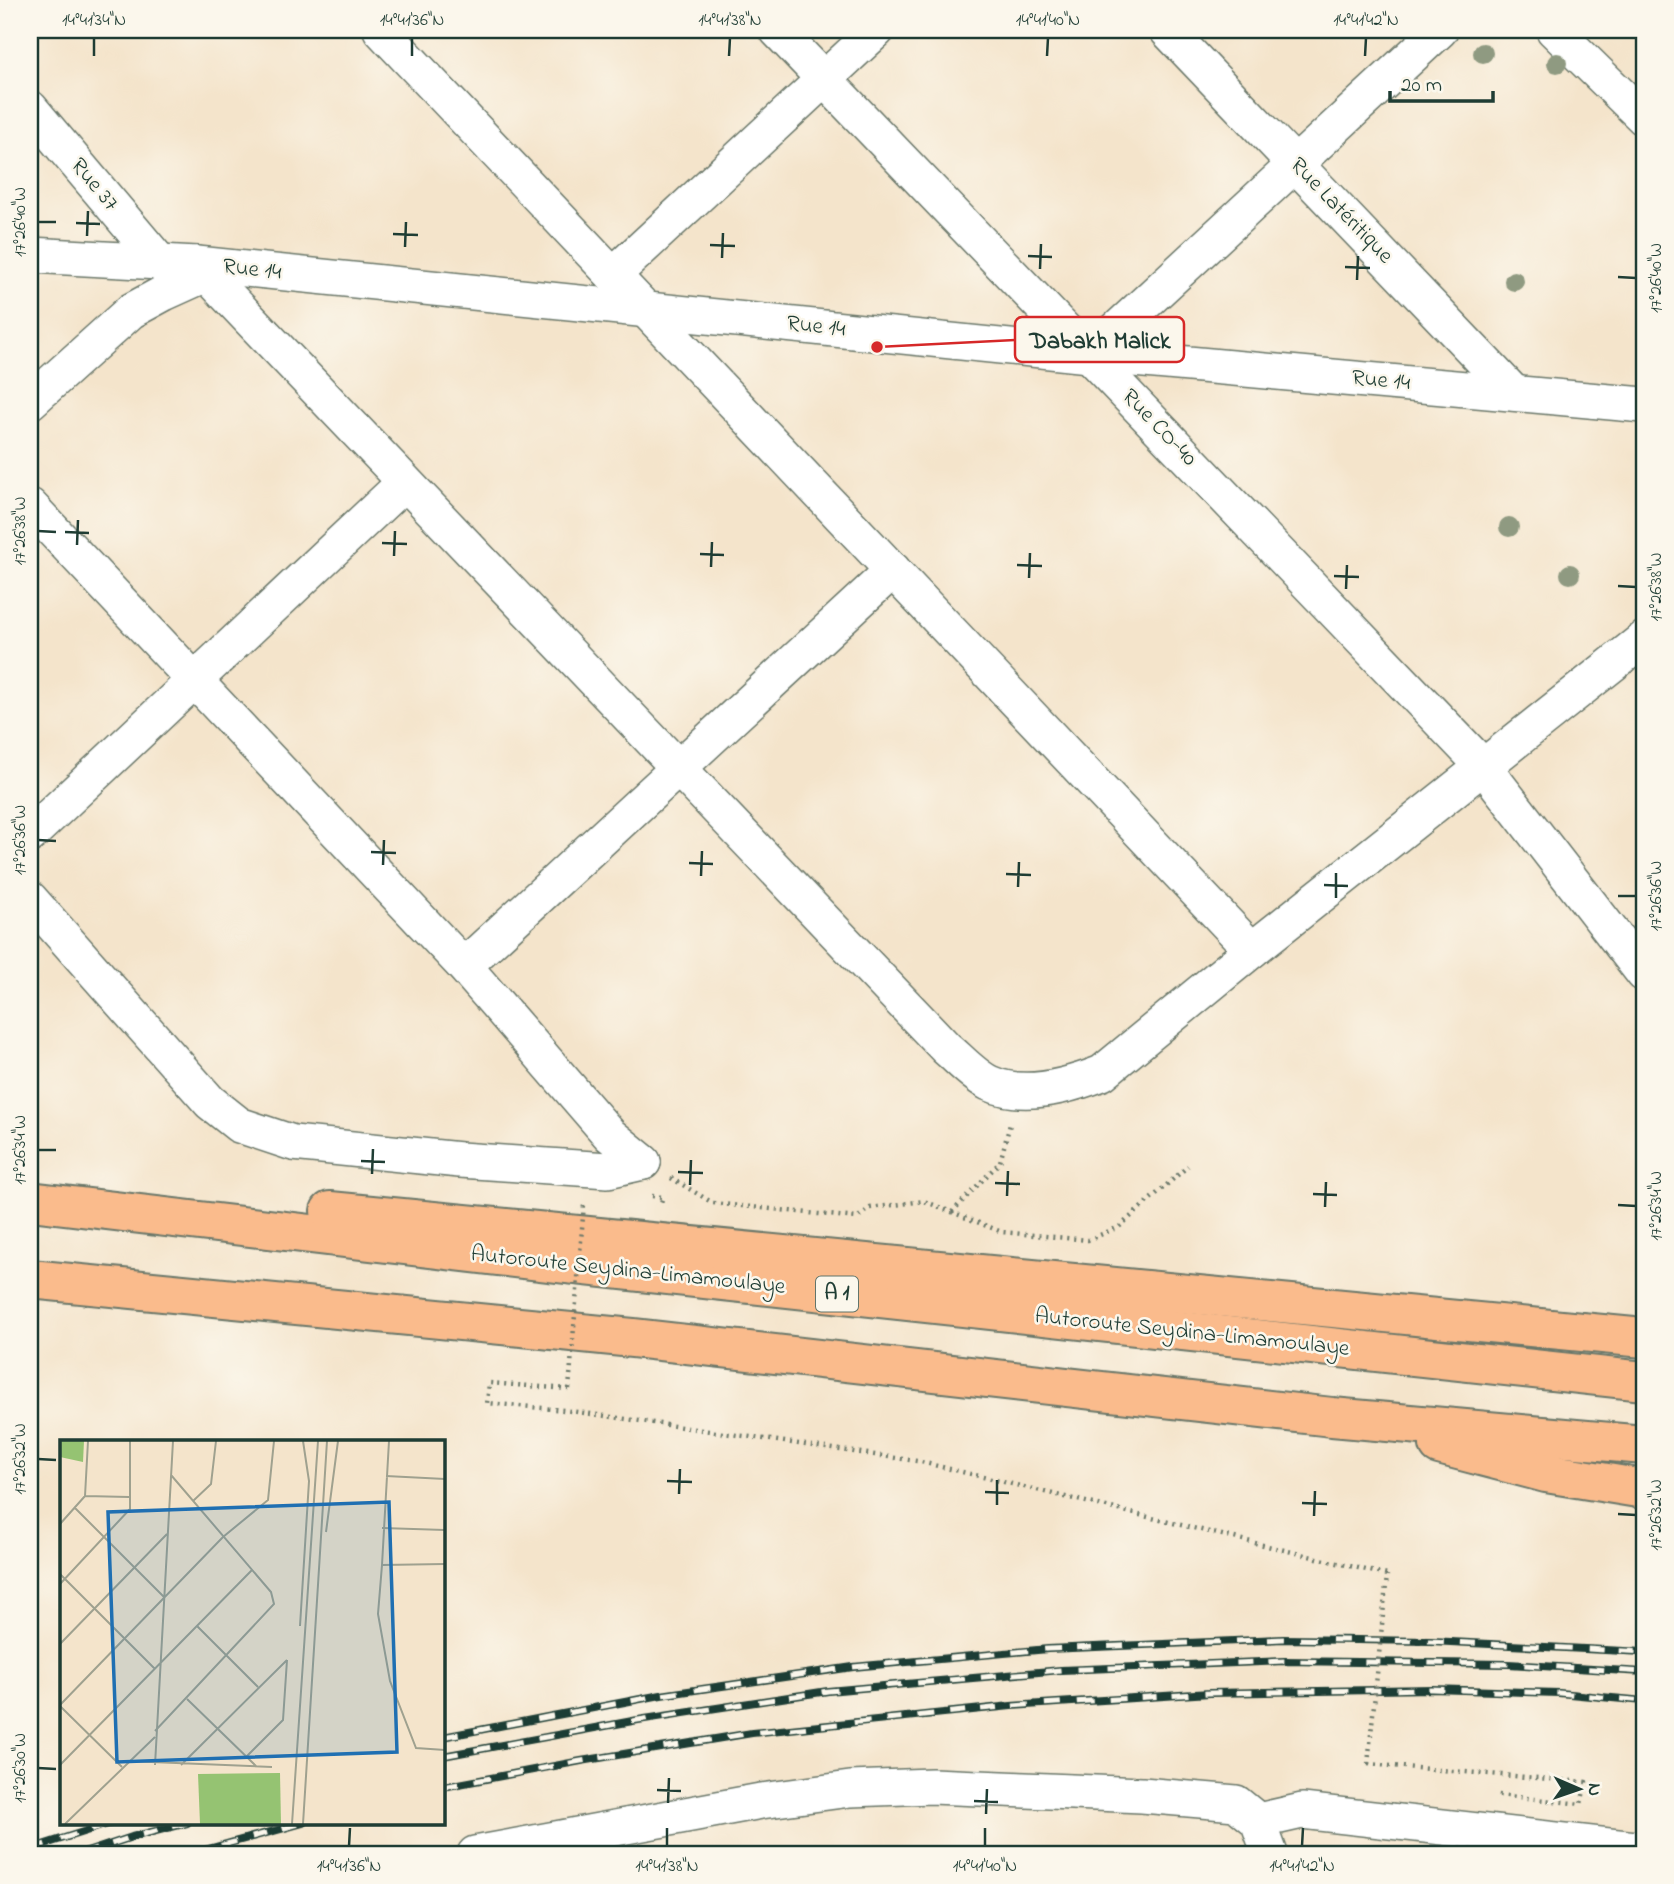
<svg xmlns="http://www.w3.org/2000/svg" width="1674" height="1884" viewBox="0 0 1674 1884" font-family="'Indie Flower',sans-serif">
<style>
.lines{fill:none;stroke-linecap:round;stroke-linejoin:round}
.minor-casing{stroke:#6a7769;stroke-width:38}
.highway-casing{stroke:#6a7769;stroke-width:42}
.path{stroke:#6a7769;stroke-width:4.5;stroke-dasharray:2 5;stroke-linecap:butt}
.minor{stroke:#fff;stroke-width:35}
.highway{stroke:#fabb8c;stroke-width:38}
.rail-casing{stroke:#1f3d34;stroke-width:8}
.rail{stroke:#fbf7ec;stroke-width:5;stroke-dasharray:16;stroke-linecap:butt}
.path-bridge{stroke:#6a7769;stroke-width:4.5;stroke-dasharray:2 5;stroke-linecap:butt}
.tree{fill:#8f9a81}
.ticks{fill:none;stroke:#1f3d34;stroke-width:2.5}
.labels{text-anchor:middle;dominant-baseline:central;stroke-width:5;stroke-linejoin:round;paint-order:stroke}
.shield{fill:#fbf7ec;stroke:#61756b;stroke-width:2}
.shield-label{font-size:21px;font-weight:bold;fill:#1f3d34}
.street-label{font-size:23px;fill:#1f3d34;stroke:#fbf7ec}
.inset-road{fill:none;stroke:#9fa18f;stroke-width:2}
.view{fill:#1f6fb2;fill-opacity:0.15;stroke:#1f6fb2;stroke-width:3.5}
.inset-edge{fill:none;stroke:#1f3d34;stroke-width:3.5}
.leader{fill:none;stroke:#d62828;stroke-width:2.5}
.callout-dot{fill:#d62828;stroke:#fbf7ec;stroke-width:2.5}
.callout{fill:#fbf7ec;stroke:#d62828;stroke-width:2.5}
.callout-label{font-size:24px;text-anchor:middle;font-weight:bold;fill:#1f3d34}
.neatline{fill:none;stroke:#1f3d34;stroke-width:2.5}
.ticks-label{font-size:18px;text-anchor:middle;fill:#1f3d34}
</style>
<rect width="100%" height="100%" fill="#fbf7ec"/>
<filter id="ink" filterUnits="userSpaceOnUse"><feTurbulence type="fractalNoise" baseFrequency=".0143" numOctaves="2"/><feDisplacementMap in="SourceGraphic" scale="14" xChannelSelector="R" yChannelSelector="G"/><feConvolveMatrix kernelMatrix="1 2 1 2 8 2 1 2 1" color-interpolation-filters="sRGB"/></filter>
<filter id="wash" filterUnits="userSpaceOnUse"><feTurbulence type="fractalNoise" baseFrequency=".00686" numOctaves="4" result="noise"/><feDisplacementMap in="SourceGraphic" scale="28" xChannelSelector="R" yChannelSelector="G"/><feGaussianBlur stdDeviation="1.57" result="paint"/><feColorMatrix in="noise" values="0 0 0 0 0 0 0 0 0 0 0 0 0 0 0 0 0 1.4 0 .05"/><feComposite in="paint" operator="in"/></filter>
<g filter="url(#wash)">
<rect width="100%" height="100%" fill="#f4e4cb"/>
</g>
<g filter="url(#ink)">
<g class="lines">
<defs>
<g id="minor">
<polyline points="381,30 1252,950"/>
<polyline points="777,30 1483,766 1644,974"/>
<polyline points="1167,30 1514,393"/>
<polyline points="1554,30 1644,118"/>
<polyline points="30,108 159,261"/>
<polyline points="30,255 197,264 1089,355 1644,405"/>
<path d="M197,264L946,1048C959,1059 973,1075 989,1083C1024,1099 1069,1086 1102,1073L1252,950L1644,639"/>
<polyline points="613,275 877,30"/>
<polyline points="1089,355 1440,30"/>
<polyline points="30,402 131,311 164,293 206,274"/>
<polyline points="30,506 464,966 610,1135 643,1162"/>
<polyline points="30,835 404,483"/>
<polyline points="30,899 210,1102 239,1125 293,1143 460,1160 608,1170 643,1162"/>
<polyline points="464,966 893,570"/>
<polyline points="1258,1821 1302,1811 1644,1850"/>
<polyline points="475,1854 761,1801 850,1789 932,1786 1142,1795 1236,1803 1258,1821 1270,1854"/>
</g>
<g id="highway">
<polyline points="30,1201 565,1264 1644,1381"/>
<polyline points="330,1211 1644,1338"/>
<polyline points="30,1279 633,1338 1332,1417 1644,1445"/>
<polyline points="1439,1445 1546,1473 1644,1489"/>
</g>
</defs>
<use href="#minor" class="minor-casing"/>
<use href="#highway" class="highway-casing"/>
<g class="path">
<polyline points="671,1178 713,1203 857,1218 870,1208 924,1201 1002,1232 1088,1240 1119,1227 1188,1166"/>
<polyline points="652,1196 663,1197 660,1205"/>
<polyline points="952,1212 1000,1162 1010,1124"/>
<polyline points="569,1389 489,1383 487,1403 564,1410 917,1461 1387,1575"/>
<polyline points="1368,1764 1586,1782 1581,1804 1498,1795"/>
</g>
<use href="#minor" class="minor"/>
<use href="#highway" class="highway"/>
<defs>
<g id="rail">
<polyline points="443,1737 661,1695 853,1667 1048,1649 1283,1639 1431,1641 1644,1652"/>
<polyline points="443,1756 638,1720 828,1691 1061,1670 1284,1661 1508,1664 1644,1672"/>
<polyline points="443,1787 581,1761 752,1733 1011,1706 1210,1693 1432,1689 1559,1693 1644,1701"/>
<polyline points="30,1849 111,1823"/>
<polyline points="81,1854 132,1837 187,1823"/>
<polyline points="190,1854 303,1823"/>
</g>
</defs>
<use href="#rail" class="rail-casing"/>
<use href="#rail" class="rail"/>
<g class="path-bridge">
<polyline points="569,1389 584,1204"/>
<polyline points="1368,1764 1387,1575"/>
</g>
</g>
<g class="tree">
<circle cx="1483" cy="53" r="10"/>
<circle cx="1557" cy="63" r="10"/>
<circle cx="1514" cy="281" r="10"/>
<circle cx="1509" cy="527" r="10"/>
<circle cx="1570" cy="574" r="10"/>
</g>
</g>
<path class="ticks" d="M94,56V38M412,56V38M729,56L730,38M1047,56L1048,38M1365,56L1366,38M38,222H56M76,223L100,224M393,234L418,235M87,236L88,211M710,245L735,246M405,247L406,222M1028,256L1052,257M722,258L723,233M1345,267L1370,268M1040,269L1041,244M1618,277L1636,278M1357,280L1358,256M38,531L56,532M65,532L89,533M382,543L407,544M77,545L78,520M700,554L724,555M394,556L395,531M1017,565L1042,566M711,567L712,542M1334,576L1359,577M1029,578L1030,553M1618,586L1636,587M1346,589L1347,565M38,840L56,841M371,852L396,853M689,863L713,864M383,865L384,840M1006,874L1031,875M701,876L702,851M1324,885L1348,886M1018,887L1019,862M1618,896H1636M1336,898V873M38,1150H56M361,1161L385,1162M678,1172L703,1173M372,1174L373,1149M995,1183L1020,1184M690,1185L691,1160M1313,1194L1337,1195M1007,1196L1008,1171M1618,1205L1636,1206M1325,1207L1326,1182M38,1459L56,1460M667,1481L692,1482M985,1492L1009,1493M679,1494L680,1469M1302,1503L1327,1504M997,1505V1480M1618,1514L1636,1515M1314,1516L1315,1491M38,1768L56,1769M657,1790L681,1791M974,1801L998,1802M668,1803L669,1778M986,1814L987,1789M349,1846L350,1828M667,1846V1828M985,1846V1828M1302,1846L1303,1828"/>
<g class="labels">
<rect class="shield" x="816" y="1276.5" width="42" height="35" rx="5"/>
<g class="shield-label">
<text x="837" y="1294">A 1</text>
</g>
<g class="street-label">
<text transform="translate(94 185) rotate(50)">Rue 37</text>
<text transform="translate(1341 211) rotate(46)">Rue Latéritique</text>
<text transform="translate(252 270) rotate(6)">Rue 14</text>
<text transform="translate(816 327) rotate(6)">Rue 14</text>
<text transform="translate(1381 381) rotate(5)">Rue 14</text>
<text transform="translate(1159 428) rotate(46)">Rue CO-40</text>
<text transform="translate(628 1271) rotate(6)">Autoroute Seydina-Limamoulaye</text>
<text transform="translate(1192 1333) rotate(6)">Autoroute Seydina-Limamoulaye</text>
</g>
</g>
<g transform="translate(60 1440)">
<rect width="385" height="385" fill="#f4e4cb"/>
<path d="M220,333L221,384H140L138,334Z" fill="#95c372"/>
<path d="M0,1H24L23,22L0,17Z" fill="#95c372"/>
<path class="inset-road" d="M326,36L385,39M25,56L69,57M133,61L151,44L156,1M15,68L104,157M0,84L25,56L28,1M322,88L385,90M266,92L278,1M385,124L322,125L318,174L330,241L356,308L385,310M322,125L329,1M0,134L95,229M0,144L70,69V1M137,186L198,247M240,186L249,41L243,1M0,204L107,94M127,259L196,326M0,265L163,97L208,60L214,1M0,266L62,327M95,291L214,164L211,152L111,35M186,317L223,280L227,220M67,321L212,327M0,325L192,130M95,325L113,1M121,325L227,220M5,384L95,297M232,384L258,1M243,384L267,1"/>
<path class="view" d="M329,62L337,312L57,322L48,72Z"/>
<rect width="385" height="385" class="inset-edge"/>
</g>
<path class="leader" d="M877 347L1015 340"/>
<circle class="callout-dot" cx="877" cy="347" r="7"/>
<rect class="callout" x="1015" y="317" width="169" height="45" rx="7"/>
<g class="callout-label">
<text x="1100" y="348">Dabakh Malick</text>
</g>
<rect width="1674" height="1884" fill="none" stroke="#fbf7ec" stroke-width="77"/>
<g transform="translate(1579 1789) rotate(92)" stroke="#fbf7ec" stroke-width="5" paint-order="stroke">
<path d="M0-5L12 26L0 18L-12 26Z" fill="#1f3d34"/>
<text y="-10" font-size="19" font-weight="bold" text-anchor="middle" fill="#1f3d34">N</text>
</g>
<path d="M1390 91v10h103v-10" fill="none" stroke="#1f3d34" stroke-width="3.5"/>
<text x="1401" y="91" font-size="21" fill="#1f3d34" stroke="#fbf7ec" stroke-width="5" paint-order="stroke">20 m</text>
<rect x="38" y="38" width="1598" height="1808" class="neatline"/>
<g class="ticks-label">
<text x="94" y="25">14°41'34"N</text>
<text x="412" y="25">14°41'36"N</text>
<text x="730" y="25">14°41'38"N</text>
<text x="1048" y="25">14°41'40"N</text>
<text x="1366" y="25">14°41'42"N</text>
<text transform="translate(19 222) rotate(-90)" y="6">17°26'40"W</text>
<text transform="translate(1655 278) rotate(-90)" y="6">17°26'40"W</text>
<text transform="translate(19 531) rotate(-90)" y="6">17°26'38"W</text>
<text transform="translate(1655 587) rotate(-90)" y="6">17°26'38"W</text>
<text transform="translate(19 840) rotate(-90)" y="6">17°26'36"W</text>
<text transform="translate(1655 896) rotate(-90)" y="6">17°26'36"W</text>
<text transform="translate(19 1150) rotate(-90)" y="6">17°26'34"W</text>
<text transform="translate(1655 1206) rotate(-90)" y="6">17°26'34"W</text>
<text transform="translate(19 1459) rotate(-90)" y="6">17°26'32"W</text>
<text transform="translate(1655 1515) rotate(-90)" y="6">17°26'32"W</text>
<text transform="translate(19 1768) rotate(-90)" y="6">17°26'30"W</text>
<text x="349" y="1871">14°41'36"N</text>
<text x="667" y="1871">14°41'38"N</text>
<text x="985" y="1871">14°41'40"N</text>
<text x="1302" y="1871">14°41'42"N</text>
</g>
</svg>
